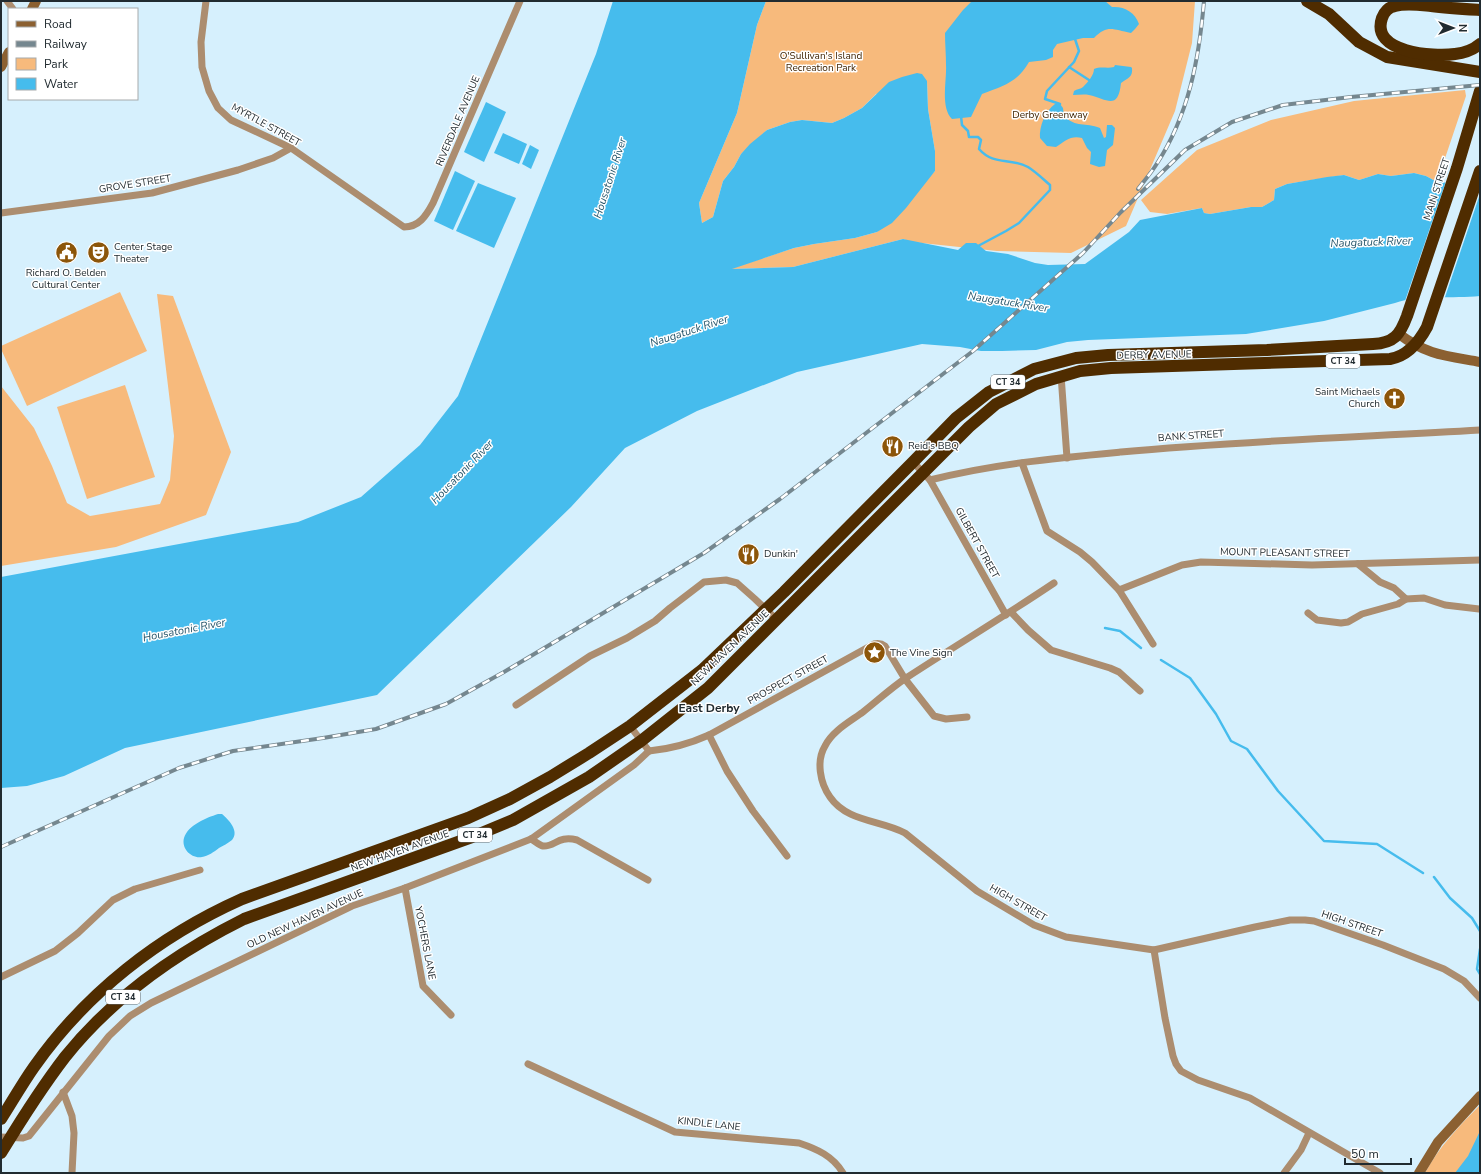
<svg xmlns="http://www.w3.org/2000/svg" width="1481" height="1174" viewBox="0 0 1481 1174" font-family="'Nunito Sans',sans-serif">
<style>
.green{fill:#f7ba7c}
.water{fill:#46bced}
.pier{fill:#d6f0fd}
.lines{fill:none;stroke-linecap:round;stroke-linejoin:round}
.stream{stroke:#46bced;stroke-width:2.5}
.street{stroke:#ac8d6f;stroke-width:7}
.secondary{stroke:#8b6031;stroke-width:10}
.highway{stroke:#4f2c00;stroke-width:12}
.rail-casing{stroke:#75878f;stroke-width:4}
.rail{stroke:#fff;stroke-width:2.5;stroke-dasharray:8;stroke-linecap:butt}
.labels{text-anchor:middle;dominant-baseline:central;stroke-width:3;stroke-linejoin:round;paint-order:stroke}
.shield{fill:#fff;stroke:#646b6e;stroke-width:1}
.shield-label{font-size:9px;font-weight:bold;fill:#212b30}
.park-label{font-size:10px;fill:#402403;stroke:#fff}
.street-label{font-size:10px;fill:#212b30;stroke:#fff}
.poi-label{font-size:10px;fill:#212b30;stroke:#fff;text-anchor:start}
.water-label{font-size:11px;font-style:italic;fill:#26566b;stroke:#fff}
.quarter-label{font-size:12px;font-weight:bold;fill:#212b30;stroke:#fff}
</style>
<rect width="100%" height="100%" fill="#d6f0fd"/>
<g class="green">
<polygon points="766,1 1195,1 1192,43 1175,111 1126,226 1071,253 997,251 912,242 903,239 793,267 730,269 794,248 814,244 855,238 877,232 935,171 935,151 928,109 927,81 876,94 862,108 844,118 832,123 802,120 790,122 767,130 741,154 734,167 723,181 713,217 702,223 699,203 737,113 757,25"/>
<polygon points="1465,90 1466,96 1437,182 1426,176 1414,173 1391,176 1378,174 1359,180 1344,175 1305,181 1287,184 1275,189 1274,200 1262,207 1251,207 1210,214 1204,213 1202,208 1167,214 1150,212 1141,200 1197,150 1271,120 1354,101"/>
<polygon points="120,292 147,351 27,406 1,349 1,346"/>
<polygon points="157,294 173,296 231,452 206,515 116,547 1,566 1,386 34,428 52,466 67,503 90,516 160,504 170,480 174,436"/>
<polygon points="125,385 155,477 87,499 57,407"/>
<path d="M1480,1105V1173H1425C1439,1147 1459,1126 1480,1105Z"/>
</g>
<g class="water">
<path d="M613,1H766L757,25L737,113L699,203L702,223L713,217L723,181L734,167L741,154L750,144L767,130L790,122L802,120L832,123L844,118L862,108L889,82L902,77L917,73L922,74L927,81L928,109L935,151V171L906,208L892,223L877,232L855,238L814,244L794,248L732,269L793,267L903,239L958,250L966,243H976L986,251L1008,254L1035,263L1048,265L1085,264L1129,232L1140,220L1202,208L1204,213L1210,214L1251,207H1262L1274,200L1275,189L1287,184L1327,177L1344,175L1359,180L1378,174L1391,176L1414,173L1426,176L1437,182L1480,185V296C1453,299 1420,294 1395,303L1324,321L1246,334L1088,340L1067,342L1036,350L1002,351H981L960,347L922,344L797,372L697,411L625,448L571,507L377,695L125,748L64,776L27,786L1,788V577L298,522L361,497L420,445L458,396L596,54Z"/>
<path d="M972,1H1105L1112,7C1124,6 1135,12 1139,24L1135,29L1131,33C1113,30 1108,24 1094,38H1083L1057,44L1053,50V57L1046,60L1029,62C1018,82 1003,86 982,94L971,117L952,119C940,107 947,80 946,65C946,54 945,44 945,33L963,10Z"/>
<path d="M1115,65L1131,67L1132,68C1133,77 1128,78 1121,83C1118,111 1107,99 1089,95C1084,94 1078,95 1073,95L1074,91C1077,89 1081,89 1083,87C1088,82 1094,75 1094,69C1101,66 1107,69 1114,67Z"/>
<polygon points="486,102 506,112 484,162 464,152"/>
<path d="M1055,104H1060L1063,108L1064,116C1076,128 1085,122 1100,128L1104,138L1106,137L1107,125H1112L1115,128L1113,145L1107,150L1105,166L1099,167L1090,164L1091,152L1087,148L1082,138C1071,135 1065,141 1056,147L1047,146L1040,138C1039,127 1045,111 1055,104Z"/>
<polygon points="503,133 527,144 519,164 494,153"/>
<polygon points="530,145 539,150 531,169 522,164"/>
<polygon points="455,171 475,181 453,230 434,221"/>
<polygon points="478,183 516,198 494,248 456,231"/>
<path d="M218,814H222C228,819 240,831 232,840C228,843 223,846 219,848C214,852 208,856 202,857C192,859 181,849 184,838C188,825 206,818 218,814Z"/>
<polygon points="1480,1131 1480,1173 1455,1173 1468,1156"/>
</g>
<polygon class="pier" points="1446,181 1480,183 1480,194 1444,300 1405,301"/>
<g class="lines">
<g class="stream">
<polyline points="1069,67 1089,80"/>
<polyline points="1060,104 1045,99 1047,91 1074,62 1079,51 1075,39"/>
<path d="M961,116L962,125L968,131L969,137H978L981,140L979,149C994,166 1009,157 1028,167C1036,172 1043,179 1050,185V190L1019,223L1006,231L978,246"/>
<polyline points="1105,628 1120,631 1141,648"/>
<polyline points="1161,660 1190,678 1216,714 1231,741 1247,749 1278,791 1324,841 1377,844 1423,873"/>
<polyline points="1434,877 1450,898 1472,918 1480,931"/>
<polyline points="1480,949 1477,969 1480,974"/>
</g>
<g class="street">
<polyline points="7,1 13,9"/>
<path d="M206,1L201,42L202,67L209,91L218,108L231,120L291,148L404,227C419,227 426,216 433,203L520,1"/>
<polyline points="1,213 152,193 238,170 273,158 291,148"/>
<polyline points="1061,375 1067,458"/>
<polyline points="913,462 930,480 1006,615"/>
<polyline points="1022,463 1047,531 1080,552 1092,562 1119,590 1153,644"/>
<path d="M930,480C992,464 1057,458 1121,452C1241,441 1360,437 1480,430"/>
<polyline points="1358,564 1380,582 1394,588 1406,599 1424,598 1445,605 1479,609"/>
<path d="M1054,583C1005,616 955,646 906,678C891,688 877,701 863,712C851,721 832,731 825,746C816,761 820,783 830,797C847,822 881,820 905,833L977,891L1034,925L1066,937L1154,950L1255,927L1290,920H1305L1314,921L1383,945L1444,969L1464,981L1480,998"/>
<polyline points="1119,590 1182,565 1201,562 1312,565 1480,560"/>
<polyline points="1011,612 1028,630 1051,650 1110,668 1119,672 1140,691"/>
<polyline points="1308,613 1317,620 1341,623 1348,622 1362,614 1398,604 1406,599"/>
<polyline points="516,705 590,656 627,638 655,621 670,608 704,582 726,580 737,583 755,599 776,619"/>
<polyline points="630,726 649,751"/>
<polyline points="709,735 727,771 753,811 787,856"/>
<path d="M649,751C670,749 689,744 709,735L874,644C878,643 881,643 885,646L905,679L934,716L946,719L967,717"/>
<path d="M531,839C535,841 539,845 543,846C555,847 558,835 577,840L648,880"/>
<polyline points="405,888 423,986 451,1015"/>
<polyline points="1154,950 1165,1018 1173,1056 1176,1064 1181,1071 1198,1080 1250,1098 1380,1173"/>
<polyline points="1,977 55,951 78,933 113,900 135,889 200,870"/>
<path d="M528,1064L675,1132L799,1143C817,1149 833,1156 843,1173"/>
<polyline points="63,1092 72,1116 74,1133 72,1173"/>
<polyline points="1,1137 23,1138 29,1136 109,1036 130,1016 151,1003 352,906 405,888 531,839 634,765 649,751"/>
<polyline points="1284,1173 1301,1150 1309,1133"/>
</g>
<g class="secondary">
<polyline points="32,9 36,1"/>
<polyline points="1,67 9,52"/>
<path d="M1399,334C1426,355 1448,356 1480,362"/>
<polyline points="1419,1173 1438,1142 1480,1096"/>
</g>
<g class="highway">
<polyline points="1307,1 1329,14 1359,42 1387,57 1480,72"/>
<path d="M1480,10C1464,9 1447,8 1431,6C1420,5 1406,3 1395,6C1389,7 1384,12 1382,18C1370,53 1434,57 1455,54C1464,53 1473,50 1480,44"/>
<path d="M1,1119C12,1102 22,1084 34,1067C86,993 159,936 242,899L468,818L510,799L550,777L589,753L630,726L702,670L784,592L913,462L956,418L989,392L1034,369L1076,358L1108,355L1267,350L1373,344C1394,343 1400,335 1407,316L1457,168L1480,91"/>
<path d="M1,1153C21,1120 42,1087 65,1057C113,997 176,953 244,919L472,837L513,820L589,777L641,741L708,688L969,427L996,404L1036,384L1080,371L1111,368L1390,359C1408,356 1419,342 1427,327L1480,171"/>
</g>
<defs>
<g id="rail">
<path d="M1138,189C1144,181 1151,173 1156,165C1189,115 1199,59 1204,1"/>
<polyline points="1,847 179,768 233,751 323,738 376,729 446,704 504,672 704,553 780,499 973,351 1083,253 1121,212 1185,150 1232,122 1283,105 1351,97 1480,85"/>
</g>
</defs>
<use href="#rail" class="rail-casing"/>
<use href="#rail" class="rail"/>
</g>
<defs>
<symbol id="civic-disc" viewBox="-11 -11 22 22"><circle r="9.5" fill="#8c5509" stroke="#fff"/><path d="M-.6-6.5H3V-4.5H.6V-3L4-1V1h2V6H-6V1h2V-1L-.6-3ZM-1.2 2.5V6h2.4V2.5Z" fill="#fff"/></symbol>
<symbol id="theatre-disc" viewBox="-11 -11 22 22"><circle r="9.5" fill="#8c5509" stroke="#fff"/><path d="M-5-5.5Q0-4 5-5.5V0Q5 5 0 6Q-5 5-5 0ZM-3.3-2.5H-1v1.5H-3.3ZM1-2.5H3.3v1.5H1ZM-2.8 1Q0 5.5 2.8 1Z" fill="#fff"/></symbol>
<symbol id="church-disc" viewBox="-11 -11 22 22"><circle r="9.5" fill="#8c5509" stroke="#fff"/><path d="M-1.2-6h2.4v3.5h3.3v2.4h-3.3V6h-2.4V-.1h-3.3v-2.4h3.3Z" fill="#fff"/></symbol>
<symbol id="restaurant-disc" viewBox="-11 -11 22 22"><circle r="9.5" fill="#8c5509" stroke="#fff"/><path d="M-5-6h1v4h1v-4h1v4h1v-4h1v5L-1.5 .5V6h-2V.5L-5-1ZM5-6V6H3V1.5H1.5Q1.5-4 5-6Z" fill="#fff"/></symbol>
<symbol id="sight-disc" viewBox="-11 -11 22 22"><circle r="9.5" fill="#8c5509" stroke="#fff"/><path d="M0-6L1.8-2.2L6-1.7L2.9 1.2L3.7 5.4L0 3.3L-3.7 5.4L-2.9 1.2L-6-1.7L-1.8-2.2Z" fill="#fff"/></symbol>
</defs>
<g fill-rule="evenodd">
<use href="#civic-disc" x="54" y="240" width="25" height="25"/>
<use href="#theatre-disc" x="86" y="240" width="25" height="25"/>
<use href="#church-disc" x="1382" y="386" width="25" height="25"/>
<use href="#restaurant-disc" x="880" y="434" width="25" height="25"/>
<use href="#restaurant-disc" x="736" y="542" width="25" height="25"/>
<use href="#sight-disc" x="862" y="640" width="25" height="25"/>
</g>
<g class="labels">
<g class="shield">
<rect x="1326" y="354" width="34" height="14" rx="3"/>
<rect x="991" y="375" width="34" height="14" rx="3"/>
<rect x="458" y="828" width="34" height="14" rx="3"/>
<rect x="106" y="990" width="34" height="14" rx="3"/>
</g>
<g class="shield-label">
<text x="1343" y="361">CT 34</text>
<text x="1008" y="382">CT 34</text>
<text x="475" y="835">CT 34</text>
<text x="123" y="997">CT 34</text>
</g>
<g class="park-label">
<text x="821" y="56">O'Sullivan's Island<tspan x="821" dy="12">Recreation Park</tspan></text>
<text x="1050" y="115">Derby Greenway</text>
</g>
<g class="street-label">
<text transform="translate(458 121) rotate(-67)">RIVERDALE AVENUE</text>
<text transform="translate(266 125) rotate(29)">MYRTLE STREET</text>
<text transform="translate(135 184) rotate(-9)">GROVE STREET</text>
<text transform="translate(1437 189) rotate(-72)">MAIN STREET</text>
<text transform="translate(1154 355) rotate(-1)">DERBY AVENUE</text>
<text transform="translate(1191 436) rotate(-4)">BANK STREET</text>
<text transform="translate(977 543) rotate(61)">GILBERT STREET</text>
<text transform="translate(1285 553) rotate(1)">MOUNT PLEASANT STREET</text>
<text transform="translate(730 648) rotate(-44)">NEW HAVEN AVENUE</text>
<text transform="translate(788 680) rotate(-29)">PROSPECT STREET</text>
<text transform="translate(400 851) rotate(-20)">NEW HAVEN AVENUE</text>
<text transform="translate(1018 903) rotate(30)">HIGH STREET</text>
<text transform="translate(305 919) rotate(-25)">OLD NEW HAVEN AVENUE</text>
<text transform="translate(1352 924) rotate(19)">HIGH STREET</text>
<text transform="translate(425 943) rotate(79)">YOCHERS LANE</text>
<text transform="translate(709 1124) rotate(6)">KINDLE LANE</text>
</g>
<g class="poi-label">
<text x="114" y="247">Center Stage<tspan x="114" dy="12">Theater</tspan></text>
<text x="66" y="273" text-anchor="middle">Richard O. Belden<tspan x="66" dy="12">Cultural Center</tspan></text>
<text x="1380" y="392" text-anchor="end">Saint Michaels<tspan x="1380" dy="12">Church</tspan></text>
<text x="908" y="446">Reid's BBQ</text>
<text x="764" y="554">Dunkin'</text>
<text x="890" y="653">The Vine Sign</text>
</g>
<g class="water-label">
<text transform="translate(610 178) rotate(-72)">Housatonic River</text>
<text transform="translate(1371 242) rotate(-2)">Naugatuck River</text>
<text transform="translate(1008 302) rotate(9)">Naugatuck River</text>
<text transform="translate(689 331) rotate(-18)">Naugatuck River</text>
<text transform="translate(462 472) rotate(-46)">Housatonic River</text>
<text transform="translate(184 630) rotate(-11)">Housatonic River</text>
</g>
<g class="quarter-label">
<text x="709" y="708">East Derby</text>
</g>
</g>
<rect width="1481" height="1174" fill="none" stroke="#212b30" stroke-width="4"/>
<rect x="8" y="8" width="130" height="92" fill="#ffffff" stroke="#a6aaac"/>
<rect x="16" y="21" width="20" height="6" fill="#8b6031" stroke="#a6aaac"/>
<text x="44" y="28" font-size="12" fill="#212b30">Road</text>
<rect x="16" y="41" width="20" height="6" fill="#75878f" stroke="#a6aaac"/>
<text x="44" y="48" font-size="12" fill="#212b30">Railway</text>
<rect x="16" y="58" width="20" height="12" fill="#f7ba7c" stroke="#a6aaac"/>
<text x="44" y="68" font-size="12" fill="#212b30">Park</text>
<rect x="16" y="78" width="20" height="12" fill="#46bced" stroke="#a6aaac"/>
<text x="44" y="88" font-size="12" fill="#212b30">Water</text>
<g transform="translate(1453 28) rotate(90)" stroke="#ffffff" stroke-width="3" paint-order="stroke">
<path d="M0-3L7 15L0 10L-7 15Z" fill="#212b30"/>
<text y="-6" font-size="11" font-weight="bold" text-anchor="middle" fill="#212b30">N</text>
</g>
<path d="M1345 1158v6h66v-6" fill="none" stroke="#212b30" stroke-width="2"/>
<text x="1351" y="1158" font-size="12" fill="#212b30" stroke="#ffffff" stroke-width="3" paint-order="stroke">50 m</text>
</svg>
